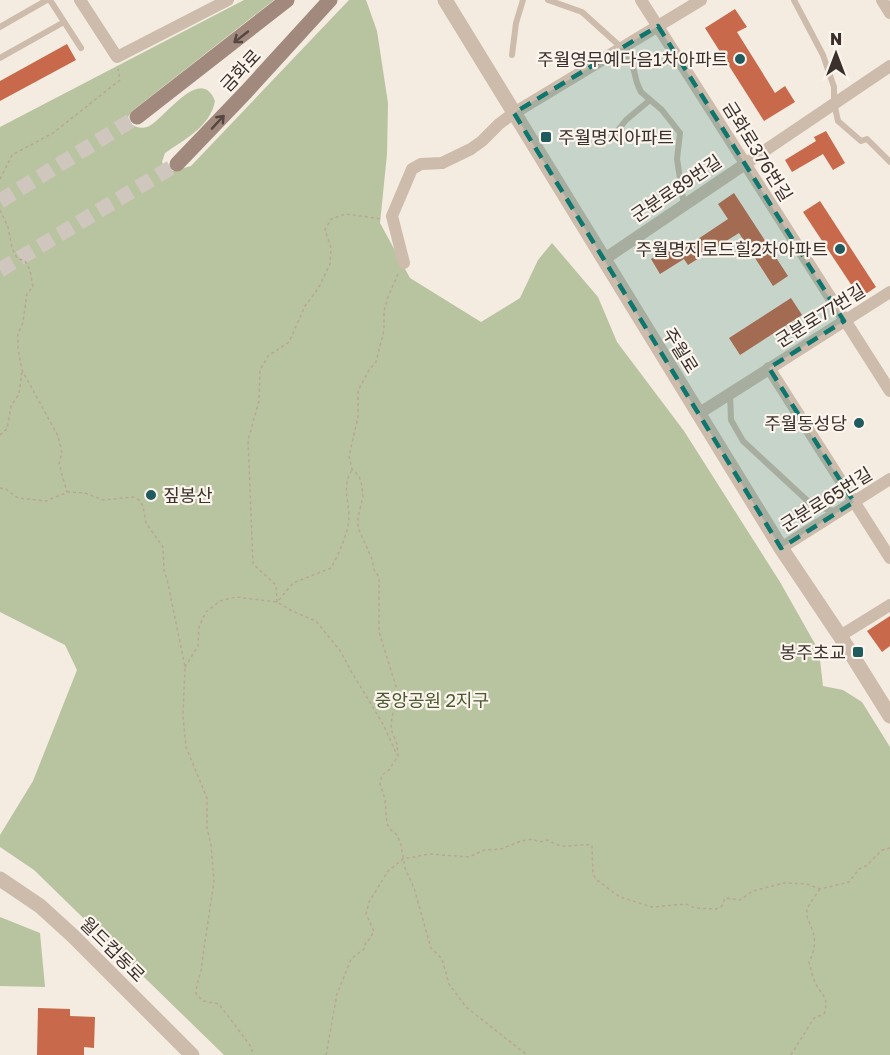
<svg xmlns="http://www.w3.org/2000/svg" width="890" height="1055" viewBox="0 0 890 1055" font-family="'Golos Text','Noto Sans KR',sans-serif">
<style>
.green{fill:#b8c4a0}
.building{fill:#c8694b}
.lines{fill:none;stroke-linecap:round;stroke-linejoin:round}
.secondary-tunnel{stroke:#cfc6bd;stroke-width:15;stroke-dasharray:15 8;stroke-linecap:butt}
.path{stroke:#b9a596;stroke-width:1.5;stroke-dasharray:3 3;stroke-linecap:butt}
.service{stroke:#cdbbac;stroke-width:6}
.minor{stroke:#cdbbac;stroke-width:12}
.tertiary{stroke:#cdbbac;stroke-width:15}
.secondary{stroke:#a18a7d;stroke-width:15}
.oneway{stroke:#544640}
.marked{fill:#0f766e;fill-opacity:0.2;stroke:#0f766e;stroke-width:4.5;stroke-dasharray:12 8;stroke-linejoin:round}
.poi-dot{fill:#1f5a5e;stroke:#fbf5ee;stroke-width:2}
.labels{text-anchor:middle;dominant-baseline:central;stroke-width:4.5;stroke-linejoin:round;paint-order:stroke}
.poi-label{font-size:18px;fill:#3b302b;stroke:#fbf5ee;text-anchor:end}
.street-label{font-size:18px;fill:#3b302b;stroke:#fbf5ee}
.park-label{font-size:18px;fill:#4a5a2e;stroke:#fbf5ee}
</style>
<rect width="100%" height="100%" fill="#f4ebe1"/>
<g class="green">
<path d="M244,0H274L132,111L128,117L129,123C135,127 141,129 147,127C163,122 200,63 215,101C210,127 185,139 165,153L162,162L165,169L173,171L191,166L349,0H366L377,31L388,103L387,154L380,223L410,278L481,322L520,298L538,260L552,243L598,297L617,342L684,431L780,582L819,651L823,686L843,690L862,702L890,747V1055H224L34,870L0,847V835L33,781L77,670L65,645L0,612V127Z"/>
<polygon points="0,917 40,933 45,987 0,986"/>
</g>
<g class="building">
<polygon points="735,9 747,27 737,32 775,93 785,86 795,102 764,121 705,28"/>
<polygon points="67,44 76,60 0,101 0,81"/>
<polygon points="826,131 845,163 833,170 823,154 792,172 785,160 816,141 814,137"/>
<polygon points="734,193 788,276 773,286 739,233 688,265 684,259 660,274 651,259 675,243 680,251 728,219 718,204"/>
<polygon points="820,201 876,287 860,298 803,212"/>
<polygon points="791,298 802,315 740,355 729,338"/>
<polygon points="890,616 890,646 882,652 867,631"/>
<polygon points="38,1008 70,1009 70,1016 95,1017 94,1048 84,1047 84,1055 37,1055"/>
</g>
<g class="lines">
<g class="secondary-tunnel">
<polyline points="0,201 137,117"/>
<polyline points="0,270 177,164"/>
</g>
<g class="path">
<polyline points="0,179 12,155 53,133 120,80 118,69"/>
<polyline points="0,210 8,227 12,248 17,258 25,261 30,270 33,287 27,293 23,322 18,334 18,349 22,370 58,436 62,453 59,464 67,492"/>
<polyline points="398,274 388,297 384,311 384,330 376,362 369,370 358,391 358,417 349,456 352,469 359,476 362,486 363,497 358,517 358,528 372,559 374,570 379,577 379,632 399,696 392,716 391,729 397,744 398,756 389,770 382,775 380,784 385,799 387,824 391,830 397,835 401,845 405,868 414,888 431,948 442,959 449,984 466,1007 527,1055"/>
<polyline points="0,435 7,429 11,406 19,394 22,371"/>
<path d="M0,488L6,489L18,498L46,501L68,492L85,493L103,500L133,497L139,500L143,506L146,523L163,547L164,570L167,579L185,667L183,716L186,747L207,798V828L211,845L214,881L202,962C202,974 196,982 196,994L203,1001L219,1004L252,1048V1055"/>
<path d="M279,600L293,583L331,568C339,553 349,533 349,515C348,499 342,485 352,470"/>
<polyline points="277,602 276,585 253,564 248,440 259,401 260,370 268,356 289,342 305,306 319,287 330,264 331,248 325,230 331,219 346,214 382,219"/>
<polyline points="185,667 198,646 199,627 206,612 220,601 236,597 277,602 292,611 316,621 341,652 351,671 383,724 397,755"/>
<path d="M326,1055L337,994L351,959L364,949L366,941L369,940L374,931L366,914L369,902L388,871L403,859L429,854L469,857L484,850L501,849L521,841L533,839L539,842L548,840C564,851 575,843 592,845L593,874L597,880L620,897L652,907L686,904L695,908L716,909L722,906L725,898L740,900L753,891L784,883L807,884L820,889L849,882L859,869L866,866L882,850L890,848"/>
<path d="M791,1055L814,1018L824,1014C830,996 821,996 815,982C812,976 811,969 809,962C814,952 817,941 812,929C810,923 806,918 807,910C809,904 816,895 820,889"/>
</g>
<g class="service">
<polyline points="50,0 81,48"/>
<polyline points="548,0 582,12 622,48 632,63 637,83 641,92 662,110 680,133 677,159 684,205"/>
<polyline points="794,0 823,55 834,87 834,103 838,121 861,141 867,139 890,162"/>
<polyline points="0,27 47,0"/>
<polyline points="512,55 516,23 523,0"/>
<polyline points="0,58 64,22"/>
<polyline points="615,134 626,120 650,100"/>
<polyline points="730,394 731,420 743,441 812,505 837,512"/>
</g>
<g class="minor">
<polyline points="80,0 117,57 228,0"/>
<polyline points="641,0 890,391"/>
<polyline points="882,0 890,13"/>
<polyline points="603,260 890,66"/>
<polyline points="404,263 392,216 412,169 421,164 442,163 471,149 482,141 499,124 514,113 701,0"/>
<polyline points="769,368 890,558"/>
<polyline points="698,414 890,292"/>
<polyline points="781,548 890,479"/>
<polyline points="840,636 890,605"/>
</g>
<g class="tertiary">
<polyline points="445,0 781,548 840,636 890,716"/>
<polyline points="0,879 40,906 73,936 192,1055"/>
</g>
<g class="secondary">
<polyline points="137,117 287,0"/>
<polyline points="177,164 246,92 330,0"/>
</g>
</g>
<defs><path id="oneway-shaft" d="M-6 0H5M1.5-3L5.5 0L1.5 3" fill="none" stroke-width="1.6" stroke-linecap="round" stroke-linejoin="round" transform="scale(1.5)"/></defs>
<g class="oneway">
<use href="#oneway-shaft" transform="translate(241 37) rotate(142)"/>
<use href="#oneway-shaft" transform="translate(218 122) rotate(-47)"/>
</g>
<path class="marked" d="M658,26L844,321L769,368L854,502L781,548L514,113Z"/>
<g class="poi-dot">
<circle cx="740" cy="59" r="6"/>
<rect x="540" y="131" width="12" height="12" rx="3"/>
<circle cx="840" cy="249" r="6"/>
<circle cx="859" cy="423" r="6"/>
<circle cx="151" cy="495" r="6"/>
<rect x="852" y="646" width="12" height="12" rx="3"/>
</g>
<g class="labels">
<g class="poi-label">
<text x="728" y="59">주월영무예다음1차아파트</text>
<text x="558" y="137" text-anchor="start">주월명지아파트</text>
<text x="828" y="249">주월명지로드힐2차아파트</text>
<text x="847" y="423">주월동성당</text>
<text x="163" y="495" text-anchor="start">짚봉산</text>
<text x="846" y="652">봉주초교</text>
</g>
<g class="street-label">
<text transform="translate(240 70) rotate(-47)">금화로</text>
<text transform="translate(758 151) rotate(58)">금화로376번길</text>
<text transform="translate(676 188) rotate(-34)">군분로89번길</text>
<text transform="translate(820 315) rotate(-32)">군분로77번길</text>
<text transform="translate(681 350) rotate(58)">주월로</text>
<text transform="translate(826 499) rotate(-32)">군분로65번길</text>
<text transform="translate(113 949) rotate(45)">월드컵동로</text>
</g>
<g class="park-label">
<text x="432" y="700">중앙공원 2지구</text>
</g>
</g>
<g transform="translate(836 54)" stroke="#fbf5ee" stroke-width="4.5" paint-order="stroke">
<path d="M0-4.5L10 22L0 15L-10 22Z" fill="#3b302b"/>
<text y="-9" font-size="16" font-weight="bold" text-anchor="middle" fill="#3b302b">N</text>
</g>
</svg>
